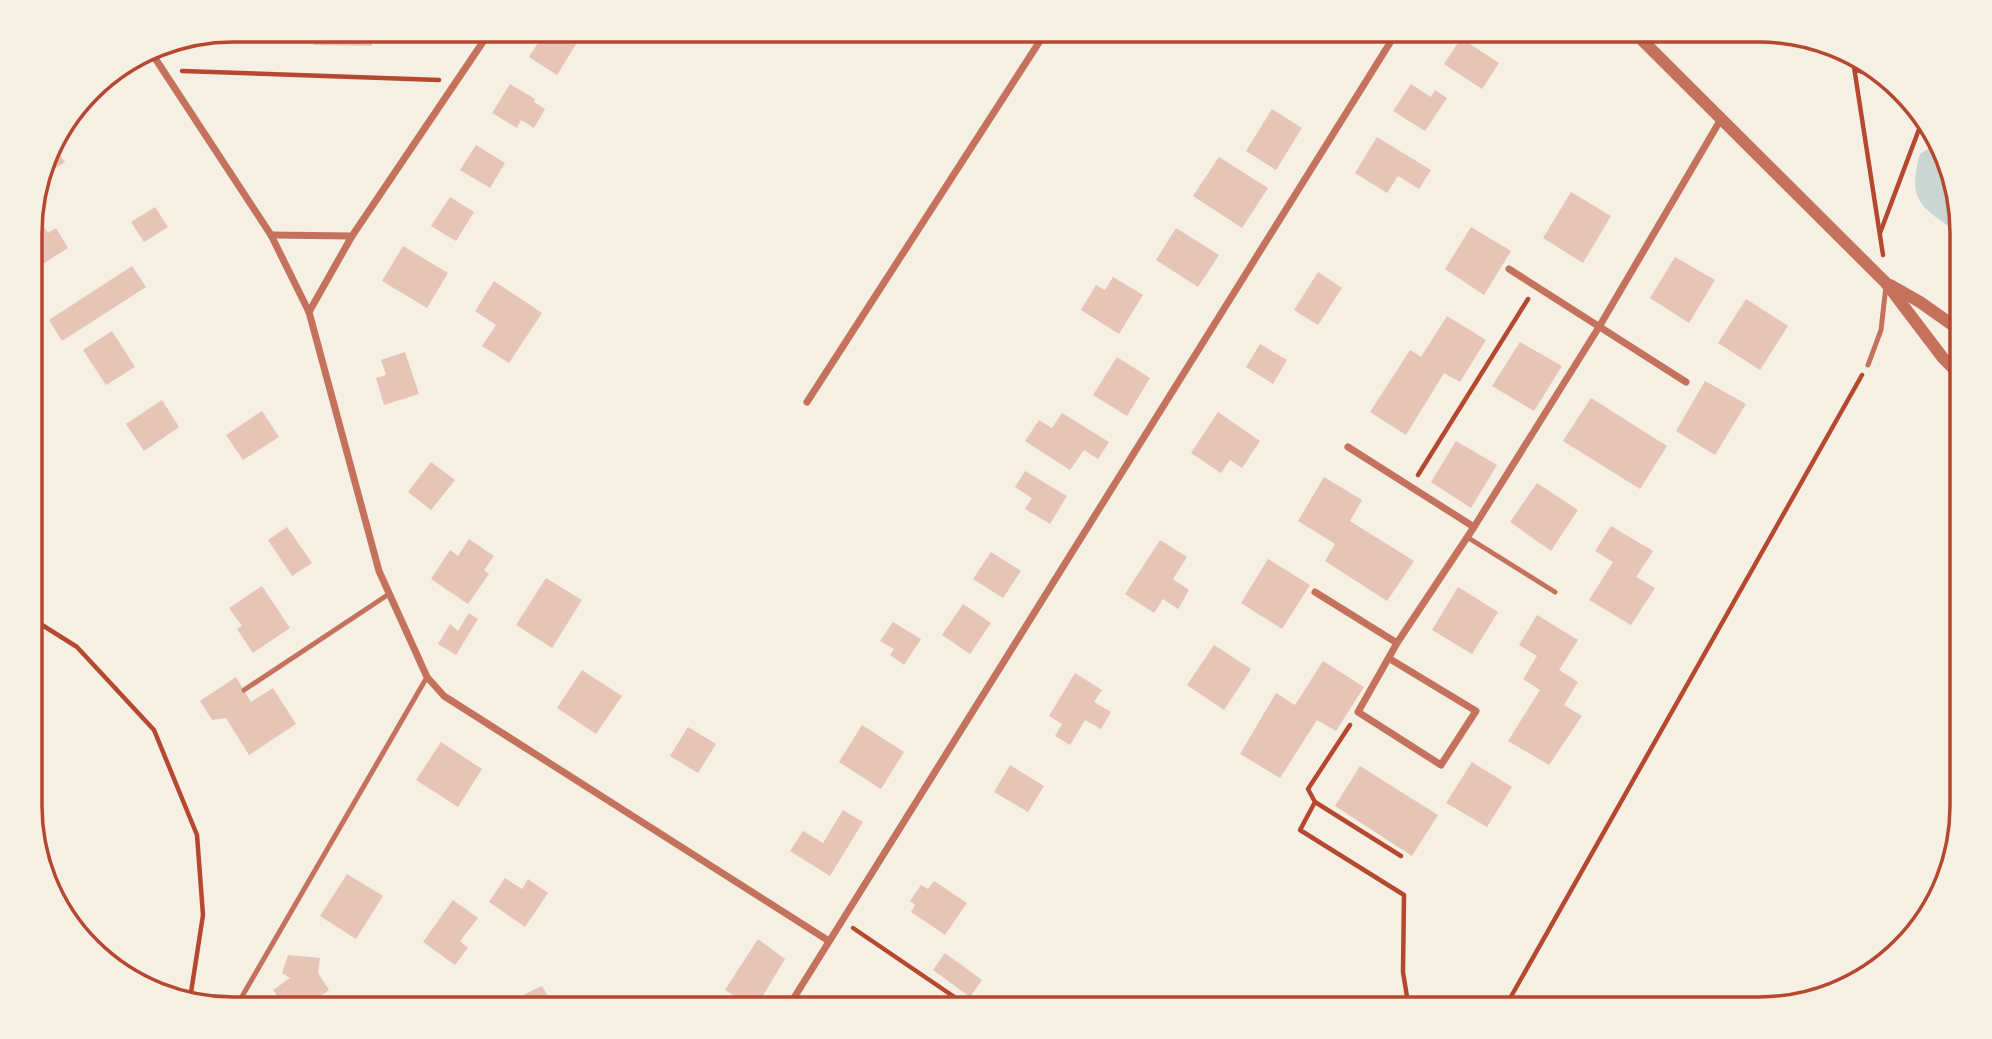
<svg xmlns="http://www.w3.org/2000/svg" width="1992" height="1039" viewBox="0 0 1992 1039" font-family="'Public Sans',sans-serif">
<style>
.water{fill:#c9d6d2}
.building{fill:#e6c5b7}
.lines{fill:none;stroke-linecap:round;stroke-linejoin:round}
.path{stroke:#b5482f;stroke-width:4.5}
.service{stroke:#c5725c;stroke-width:5}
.minor{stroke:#c5725c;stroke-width:7}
.tertiary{stroke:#c5725c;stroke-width:12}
.rim{fill:none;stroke:#b5482f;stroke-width:3.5}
</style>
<rect width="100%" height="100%" fill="#f6efe4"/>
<path class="water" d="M1937,143L1961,207V235C1924,207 1906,205 1920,154Z"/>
<g class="building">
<polygon points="233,30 244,30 245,42 209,44 209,35"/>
<polygon points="314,30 372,30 372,46 313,45"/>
<polygon points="546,30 560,30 578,41 557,75 529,57"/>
<polygon points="1461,38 1499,63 1482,89 1444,64"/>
<polygon points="510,84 535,99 534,102 545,109 534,128 521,120 517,128 492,113"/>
<polygon points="1411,84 1431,97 1435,90 1447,98 1425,131 1393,111"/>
<polygon points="1272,109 1302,128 1276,170 1246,151"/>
<polygon points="1377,137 1431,170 1419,189 1398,176 1387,193 1355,173"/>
<polygon points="51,143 65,162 42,177"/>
<polygon points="476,145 505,163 490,188 460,170"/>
<polygon points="1219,157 1268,188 1242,228 1193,196"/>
<polygon points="1571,192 1611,216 1583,263 1543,238"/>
<polygon points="450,197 474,212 456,241 431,226"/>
<polygon points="155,207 168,227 144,242 131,222"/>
<polygon points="38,217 48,233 56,228 68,248 30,272 30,223"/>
<polygon points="1471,227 1511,251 1484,295 1445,269"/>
<polygon points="1176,228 1219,255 1198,287 1156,260"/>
<polygon points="403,246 448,273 427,308 382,281"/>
<polygon points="1675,257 1715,280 1689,323 1650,298"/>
<polygon points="132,266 146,287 62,341 49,320"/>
<polygon points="1318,272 1342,288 1318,325 1294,310"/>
<polygon points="1113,277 1143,295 1119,334 1081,310 1096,285 1105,290"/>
<polygon points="494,281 542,313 509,363 482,346 496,325 475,311"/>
<polygon points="1746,299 1788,326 1760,370 1718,343"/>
<polygon points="1447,316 1486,340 1460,382 1444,373 1406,435 1370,412 1410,350 1421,357"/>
<polygon points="112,331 135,367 106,385 83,350"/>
<polygon points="1520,342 1562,366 1534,411 1492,386"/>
<polygon points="1260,344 1287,360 1273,384 1246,367"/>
<polygon points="405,352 419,394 384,405 376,378 386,375 381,360"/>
<polygon points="1117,357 1150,378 1127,416 1093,395"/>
<polygon points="1705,381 1746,404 1715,455 1676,431"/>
<polygon points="1591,398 1667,446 1640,489 1563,441"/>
<polygon points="162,400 179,427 144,451 126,424"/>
<polygon points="262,411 279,437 243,460 226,435"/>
<polygon points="1218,412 1260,441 1242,468 1230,460 1221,473 1191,453"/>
<polygon points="1062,413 1109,442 1098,459 1084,450 1070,470 1025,441 1039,420 1052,428"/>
<polygon points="1456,441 1497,465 1471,508 1431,482"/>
<polygon points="431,462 455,480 431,510 408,492"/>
<polygon points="1025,471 1067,496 1050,524 1025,509 1032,498 1015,487"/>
<polygon points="1324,477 1362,500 1350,521 1414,561 1387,601 1325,561 1335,544 1298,521"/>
<polygon points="1537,483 1578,510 1551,551 1510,522"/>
<polygon points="1611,526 1653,551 1636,577 1655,588 1631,625 1589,600 1613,562 1595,551"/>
<polygon points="287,527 312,563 292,576 268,540"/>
<polygon points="469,539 494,556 484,570 489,574 468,604 431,579 450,550 458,556"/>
<polygon points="1160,540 1187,557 1173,579 1189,590 1178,609 1163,599 1154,613 1125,594"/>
<polygon points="991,552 1021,571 1003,598 973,579"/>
<polygon points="1268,559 1310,585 1282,629 1241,603"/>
<polygon points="546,578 582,600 552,648 516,625"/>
<polygon points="262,586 290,628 253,653 237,629 242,626 229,608"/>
<polygon points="1458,587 1498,612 1472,654 1432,630"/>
<polygon points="963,604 991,623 970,654 942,635"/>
<polygon points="469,613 478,619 456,655 438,644 450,624 458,631"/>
<polygon points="1537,615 1578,640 1559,670 1578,682 1564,705 1582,716 1549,765 1508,741 1540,690 1523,679 1537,656 1519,645"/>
<polygon points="893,622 921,639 904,665 890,655 894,649 880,641"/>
<polygon points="1214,645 1251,669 1224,710 1187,685"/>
<polygon points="1323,661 1364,687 1336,731 1317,720 1280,778 1240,754 1276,693 1295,705"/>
<polygon points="582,670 622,696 596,734 557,708"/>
<polygon points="1075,673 1102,690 1094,702 1111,712 1101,729 1085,720 1070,745 1055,736 1062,724 1049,716"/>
<polygon points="236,677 251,702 273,688 296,724 249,755 226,718 212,720 200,701"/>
<polygon points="862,725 904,752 881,789 839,762"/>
<polygon points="688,727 716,744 698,773 670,756"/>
<polygon points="441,742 482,769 458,807 416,780"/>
<polygon points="1472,762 1512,787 1487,827 1446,803"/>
<polygon points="1010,765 1044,786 1028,812 994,792"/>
<polygon points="1360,766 1438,815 1412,856 1335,806"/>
<polygon points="843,810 863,822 830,876 790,851 803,831 823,843"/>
<polygon points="347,874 383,896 356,939 320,916"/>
<polygon points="505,878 522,889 528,879 548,893 525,927 489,902"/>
<polygon points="934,881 967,903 945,935 911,912 915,905 910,901 921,885 928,889"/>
<polygon points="453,900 478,918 460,941 468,948 455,965 423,942"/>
<polygon points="758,939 785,959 755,1009 725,990"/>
<polygon points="945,953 982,980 970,997 933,970"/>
<polygon points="288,955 320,958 318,973 329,990 303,1009 287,1009 273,990 290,978 282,973"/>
<polygon points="542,986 551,1002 567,1004 572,1009 515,1009 525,994"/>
</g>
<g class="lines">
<g class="path">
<polyline points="1852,54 1883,255"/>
<polyline points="1856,70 1878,76"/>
<polyline points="182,71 439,80"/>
<polyline points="1880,233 1924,116"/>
<polyline points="1418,475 1528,299"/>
<polyline points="31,618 77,647 154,730 197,835 203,915 190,999"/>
<polyline points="1350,725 1308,789 1315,802 1401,856"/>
<polyline points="1315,802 1300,830 1404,895 1403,972 1409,1009"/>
<polyline points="853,928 972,1009"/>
<polyline points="1504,1009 1862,375"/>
</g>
<g class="service">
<polyline points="1868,365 1881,330 1886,286"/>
<polyline points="1467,537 1555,592"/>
<polyline points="244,690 389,594"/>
<polyline points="240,1000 427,677"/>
</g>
<g class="minor">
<polyline points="149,49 271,235 309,312 379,571 427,677 444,696 829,941"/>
<polyline points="271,235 352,236"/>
<polyline points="1509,269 1686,382"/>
<polyline points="309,312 352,236 491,30"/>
<polyline points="807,402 1047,30"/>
<polyline points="1348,447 1474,527"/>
<polyline points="1315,592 1397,643"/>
<polyline points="1390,659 1476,711 1441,765 1358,712 1397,643 1474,527 1599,327 1721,119"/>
<polyline points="787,1009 1398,30"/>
</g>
<g class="tertiary">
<polyline points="1632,30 1886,283 1943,358 1961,376"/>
<polyline points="1890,285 1920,302 1961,331"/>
</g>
</g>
<path d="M0 0H1992V1039H0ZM233 42H1759A191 191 0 0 1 1950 233V806A191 191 0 0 1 1759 997H233A191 191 0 0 1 42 806V233A191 191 0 0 1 233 42Z" fill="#f6efe4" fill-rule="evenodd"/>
<path class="rim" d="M233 42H1759A191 191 0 0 1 1950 233V806A191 191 0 0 1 1759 997H233A191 191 0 0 1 42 806V233A191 191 0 0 1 233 42Z"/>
</svg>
